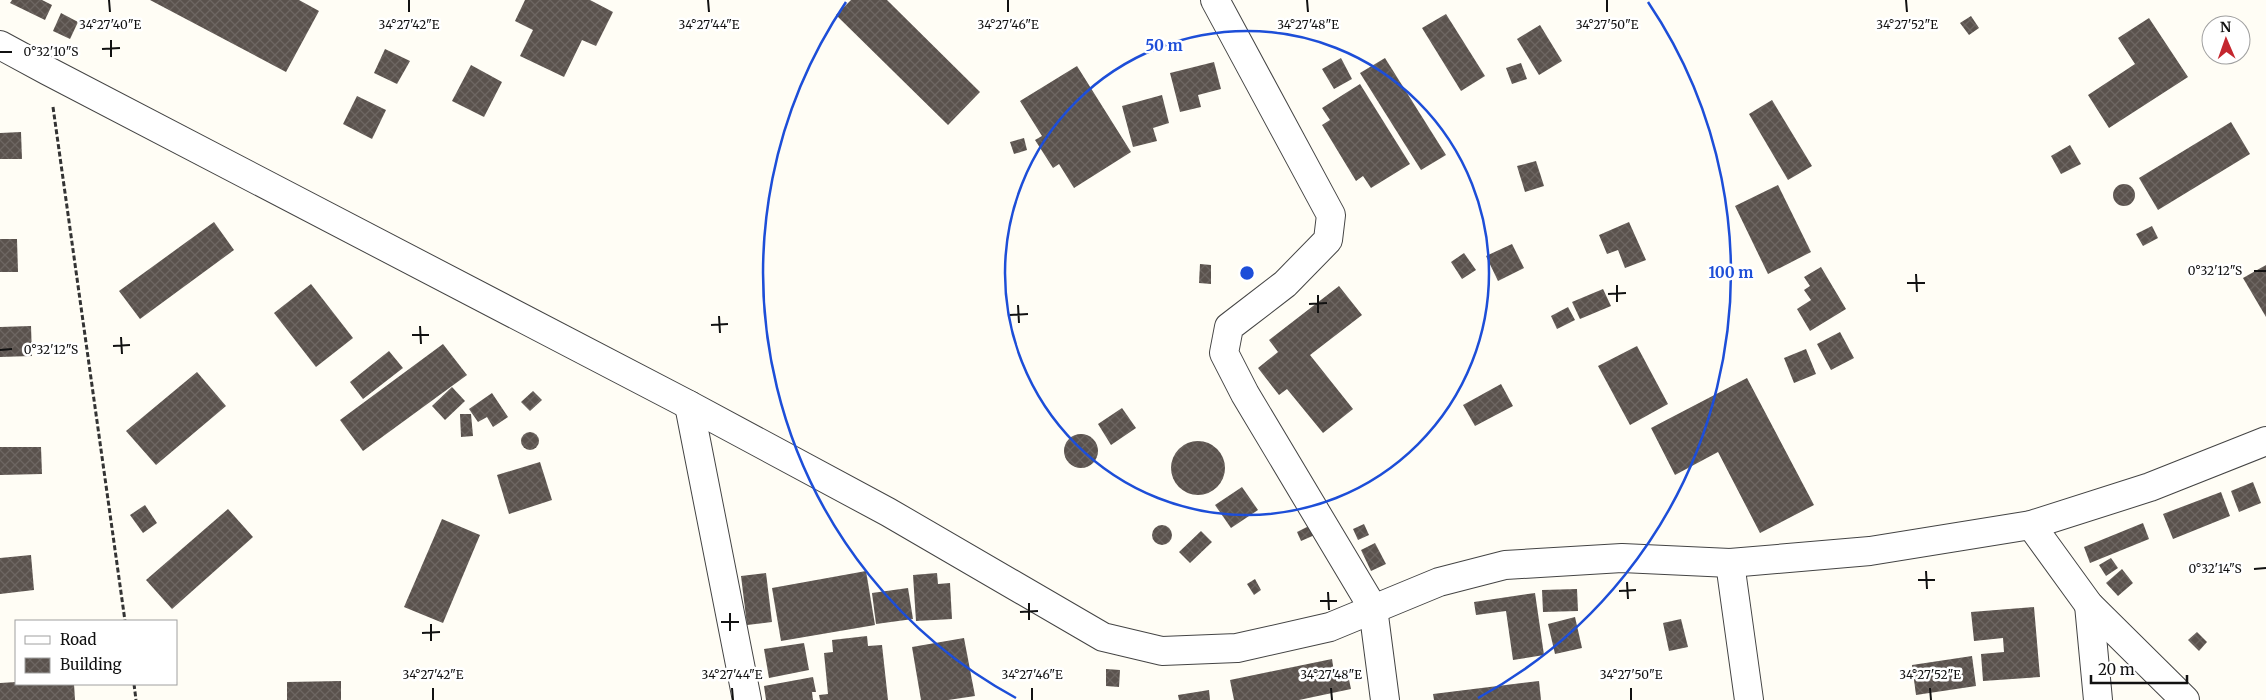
<svg xmlns="http://www.w3.org/2000/svg" width="2266" height="700" viewBox="0 0 2266 700" font-family="Merriweather,serif">
<style>
.building{fill:url(#building-cross-hatch)}
.lines{fill:none;stroke-linecap:round;stroke-linejoin:round}
.street-casing{stroke:#444;stroke-width:30}
.path{stroke:#333;stroke-width:3;stroke-dasharray:5 2.5;stroke-linecap:butt}
.street{stroke:#fff;stroke-width:28}
.ticks{fill:none;stroke:#111;stroke-width:2}
.ring{fill:none;stroke:#1d4ed8;stroke-width:2.5}
.ticks-label{font-size:12px;text-anchor:middle;fill:#111;stroke:#fff;stroke-width:5;stroke-linejoin:round;paint-order:stroke}
.centre{fill:#1d4ed8;stroke:#fff;stroke-width:2.5}
.ring-label{font-size:15px;text-anchor:middle;font-weight:bold;fill:#1d4ed8;stroke:#fff;stroke-width:5;stroke-linejoin:round;paint-order:stroke}
</style>
<defs>
<pattern id="building-cross-hatch" width="8" height="8" patternUnits="userSpaceOnUse" patternTransform="scale(1.25)"><rect width="8" height="8" fill="#5a524d"/><path d="M0 0l8 8M0 8l8-8" fill="none" stroke="#6d6662"/></pattern>
</defs>
<rect width="100%" height="100%" fill="#fffdf5"/>
<g class="building">
<polygon points="12,0 42,0 52,5 45,20 10,3"/>
<polygon points="150,0 299,0 319,11 286,72"/>
<polygon points="525,0 590,0 613,12 596,46 582,40 564,77 520,56 533,30 515,21"/>
<polygon points="851,0 887,0 980,92 948,125 836,15"/>
<polygon points="61,13 78,22 70,39 53,31"/>
<polygon points="1446,14 1485,76 1461,91 1422,28"/>
<polygon points="1971,16 1979,28 1969,35 1960,23"/>
<polygon points="2149,18 2188,77 2109,128 2088,95 2135,64 2118,38"/>
<polygon points="1540,25 1562,61 1539,75 1517,39"/>
<polygon points="385,49 410,61 397,84 374,73"/>
<polygon points="1341,58 1352,79 1334,89 1322,69"/>
<polygon points="1385,58 1446,155 1421,170 1360,73"/>
<polygon points="1214,62 1221,89 1198,95 1201,107 1180,112 1170,73"/>
<polygon points="1521,63 1527,79 1512,84 1506,68"/>
<polygon points="471,65 502,82 484,117 452,101"/>
<polygon points="1077,66 1131,152 1074,188 1059,164 1053,168 1035,140 1042,136 1020,101"/>
<polygon points="1360,84 1410,164 1371,188 1363,176 1356,181 1322,125 1330,120 1322,108"/>
<polygon points="1162,95 1169,123 1153,128 1157,141 1133,147 1122,106"/>
<polygon points="357,96 386,110 372,139 343,124"/>
<polygon points="1772,100 1812,166 1788,180 1749,114"/>
<polygon points="2231,122 2250,154 2158,210 2139,178"/>
<polygon points="21,132 22,159 0,159 0,133"/>
<polygon points="1024,138 1027,150 1014,154 1010,142"/>
<polygon points="2070,145 2081,164 2061,174 2051,156"/>
<polygon points="1536,161 1544,186 1525,192 1517,166"/>
<circle cx="2124" cy="195" r="11"/>
<polygon points="1778,185 1811,252 1768,274 1735,206"/>
<polygon points="214,222 234,250 140,319 119,291"/>
<polygon points="1629,222 1646,260 1625,268 1618,250 1607,254 1599,235"/>
<polygon points="2152,226 2158,238 2143,246 2136,234"/>
<polygon points="0,239 17,239 18,272 0,272"/>
<polygon points="1512,244 1524,268 1498,281 1486,256"/>
<polygon points="1464,253 1476,270 1462,279 1451,262"/>
<polygon points="1200,264 1211,265 1211,284 1199,283"/>
<polygon points="2266,265 2266,317 2243,278"/>
<polygon points="1821,267 1846,309 1810,331 1797,309 1811,300 1804,290 1810,286 1804,277"/>
<polygon points="311,284 353,338 316,367 274,313"/>
<polygon points="1339,286 1362,315 1310,355 1353,409 1323,433 1287,389 1279,395 1258,368 1278,352 1269,340"/>
<polygon points="1603,289 1611,306 1580,319 1572,302"/>
<polygon points="1568,307 1575,320 1557,329 1551,316"/>
<polygon points="31,326 32,356 0,357 0,327"/>
<polygon points="1840,332 1854,358 1831,370 1817,344"/>
<polygon points="443,344 467,375 363,451 340,420"/>
<polygon points="1637,346 1668,404 1630,425 1598,366"/>
<polygon points="1806,349 1816,374 1794,383 1784,358"/>
<polygon points="389,351 403,368 363,399 350,382"/>
<polygon points="197,372 226,406 156,465 126,431"/>
<polygon points="1747,378 1814,505 1760,533 1718,452 1675,475 1651,428"/>
<polygon points="1501,384 1513,406 1475,426 1463,405"/>
<polygon points="452,387 465,401 445,420 432,406"/>
<polygon points="533,391 542,400 530,411 521,402"/>
<polygon points="492,393 508,417 493,427 487,417 478,422 469,409"/>
<polygon points="1122,408 1136,428 1111,445 1098,424"/>
<polygon points="460,414 471,414 473,436 461,437"/>
<circle cx="530" cy="441" r="9"/>
<circle cx="1081" cy="451" r="17"/>
<circle cx="1198" cy="468" r="27"/>
<polygon points="0,447 41,447 42,474 0,475"/>
<polygon points="540,462 552,500 509,514 497,475"/>
<polygon points="2253,482 2261,503 2239,512 2231,491"/>
<polygon points="1242,487 1258,510 1231,528 1215,505"/>
<polygon points="2221,492 2230,516 2173,539 2163,514"/>
<polygon points="145,505 157,523 143,533 130,515"/>
<polygon points="228,509 253,537 172,609 146,580"/>
<polygon points="442,519 480,535 443,623 404,607"/>
<polygon points="2143,523 2149,539 2090,563 2084,547"/>
<polygon points="1313,524 1317,534 1301,541 1297,532"/>
<polygon points="1364,524 1369,535 1358,540 1353,529"/>
<circle cx="1162" cy="535" r="10"/>
<polygon points="1201,531 1212,542 1190,563 1179,552"/>
<polygon points="1375,543 1386,564 1371,571 1361,550"/>
<polygon points="31,555 34,590 0,594 0,558"/>
<polygon points="2111,558 2118,568 2106,576 2099,565"/>
<polygon points="2122,569 2133,583 2118,596 2106,583"/>
<polygon points="866,571 875,625 781,641 772,588"/>
<polygon points="766,573 772,622 747,625 741,576"/>
<polygon points="937,573 938,584 950,583 952,619 916,621 913,575"/>
<polygon points="1255,579 1261,590 1254,595 1247,584"/>
<polygon points="908,588 913,619 876,624 872,593"/>
<polygon points="1577,589 1578,611 1543,612 1542,590"/>
<polygon points="1535,593 1544,655 1513,660 1506,611 1476,615 1474,602"/>
<polygon points="2034,607 2040,677 1983,681 1981,654 2004,652 2003,638 1974,641 1971,612"/>
<polygon points="1575,617 1582,648 1555,654 1548,624"/>
<polygon points="1681,619 1688,647 1669,651 1663,623"/>
<polygon points="2197,632 2207,642 2199,651 2188,640"/>
<polygon points="867,636 868,646 882,645 888,700 820,700 819,695 828,694 824,653 833,652 832,640"/>
<polygon points="964,638 975,696 948,700 921,700 912,647"/>
<polygon points="804,643 809,670 769,678 764,649"/>
<polygon points="1972,656 1976,686 1916,695 1912,665"/>
<polygon points="1332,659 1334,672 1347,670 1351,689 1299,700 1234,700 1230,680"/>
<polygon points="1106,669 1120,670 1119,687 1106,686"/>
<polygon points="813,677 816,692 812,692 813,700 766,700 764,686"/>
<polygon points="341,681 341,700 287,700 287,682"/>
<polygon points="1539,681 1541,700 1434,700 1433,694"/>
<polygon points="16,682 16,684 74,684 75,700 0,700 0,683"/>
<polygon points="1209,690 1210,700 1179,700 1178,695"/>
</g>
<g class="lines">
<defs>
<g id="street">
<polyline points="1215,0 1331,215 1328,240 1285,284 1229,327 1224,353 1245,394 1373,608 1385,700"/>
<polyline points="0,45 48,71 689,405 888,512 1103,637 1162,651 1237,648 1330,627 1439,582 1505,565 1622,558 1730,563 1870,551 2031,525 2150,487 2266,441"/>
<polyline points="689,405 747,700"/>
<polyline points="2031,525 2089,605 2185,700"/>
<polyline points="1730,563 1749,700"/>
<polyline points="2089,605 2098,700"/>
</g>
</defs>
<use href="#street" class="street-casing"/>
<g class="path">
<polyline points="53,107 125,621"/>
<polyline points="134,684 136,700"/>
</g>
<use href="#street" class="street"/>
</g>
<path class="ticks" d="M109,0L110,12M409,0V12M708,0L709,12M1008,0V12M1307,0L1308,12M1607,0V12M1906,0L1907,12M111,40V57M102,49L120,48M0,52H12M2254,271H2266M1916,274L1917,292M1907,283H1925M1617,285V302M1608,294L1626,293M1318,295V313M1309,304L1327,303M1018,305L1019,323M1010,315L1028,314M719,316L720,333M711,325L728,324M420,326L421,344M412,335H429M121,337L122,354M113,346L130,345M0,350L12,349M2254,569L2266,568M1926,571L1927,589M1918,580H1935M1627,582L1628,599M1619,591L1636,590M1328,592L1329,610M1320,601H1337M1029,603V620M1020,612L1038,611M730,613V631M721,622H739M431,624V641M422,633L440,632M433,688V700M732,688L733,700M1032,688V700M1331,688L1332,700M1631,688V700M1930,688L1931,700"/>
<g class="ring">
<circle cx="1247" cy="273" r="242"/>
<path d="M1016 698A484 484 0 0 1 846 2M1648 2A484 484 0 0 1 1478 698"/>
</g>
<g class="ticks-label">
<text x="110" y="29">34°27'40"E</text>
<text x="409" y="29">34°27'42"E</text>
<text x="709" y="29">34°27'44"E</text>
<text x="1008" y="29">34°27'46"E</text>
<text x="1308" y="29">34°27'48"E</text>
<text x="1607" y="29">34°27'50"E</text>
<text x="1907" y="29">34°27'52"E</text>
<text x="51" y="56">0°32'10"S</text>
<text x="2215" y="275">0°32'12"S</text>
<text x="51" y="354">0°32'12"S</text>
<text x="2215" y="573">0°32'14"S</text>
<text x="433" y="679">34°27'42"E</text>
<text x="732" y="679">34°27'44"E</text>
<text x="1032" y="679">34°27'46"E</text>
<text x="1331" y="679">34°27'48"E</text>
<text x="1631" y="679">34°27'50"E</text>
<text x="1930" y="679">34°27'52"E</text>
</g>
<circle cx="1247" cy="273" r="8" class="centre"/>
<g class="ring-label">
<text x="1164" y="51">50 m</text>
<text x="1731" y="278">100 m</text>
</g>
<rect x="15" y="620" width="162" height="65" fill="#ffffff" stroke="#a0a0a0"/>
<rect x="25" y="636" width="25" height="8" fill="#ffffff" stroke="#a0a0a0"/>
<text x="60" y="645" font-size="15" fill="#111111">Road</text>
<rect x="25" y="658" width="25" height="15" fill="url(#building-cross-hatch)" stroke="#a0a0a0"/>
<text x="60" y="670" font-size="15" fill="#111111">Building</text>
<g transform="translate(2226 40) rotate(358)"><circle r="24" fill="#ffffff" stroke="#a0a0a0"/>
<path d="M0-4L9 19L0 12L-9 19Z" fill="#c4262e"/>
<text y="-8" font-size="14" font-weight="bold" text-anchor="middle" fill="#111111">N</text>
</g>
<path d="M2091 675v8h96v-8" fill="none" stroke="#111111" stroke-width="2.5"/>
<text x="2098" y="675" font-size="15" fill="#111111" stroke="#ffffff" stroke-width="4" paint-order="stroke">20 m</text>
</svg>
